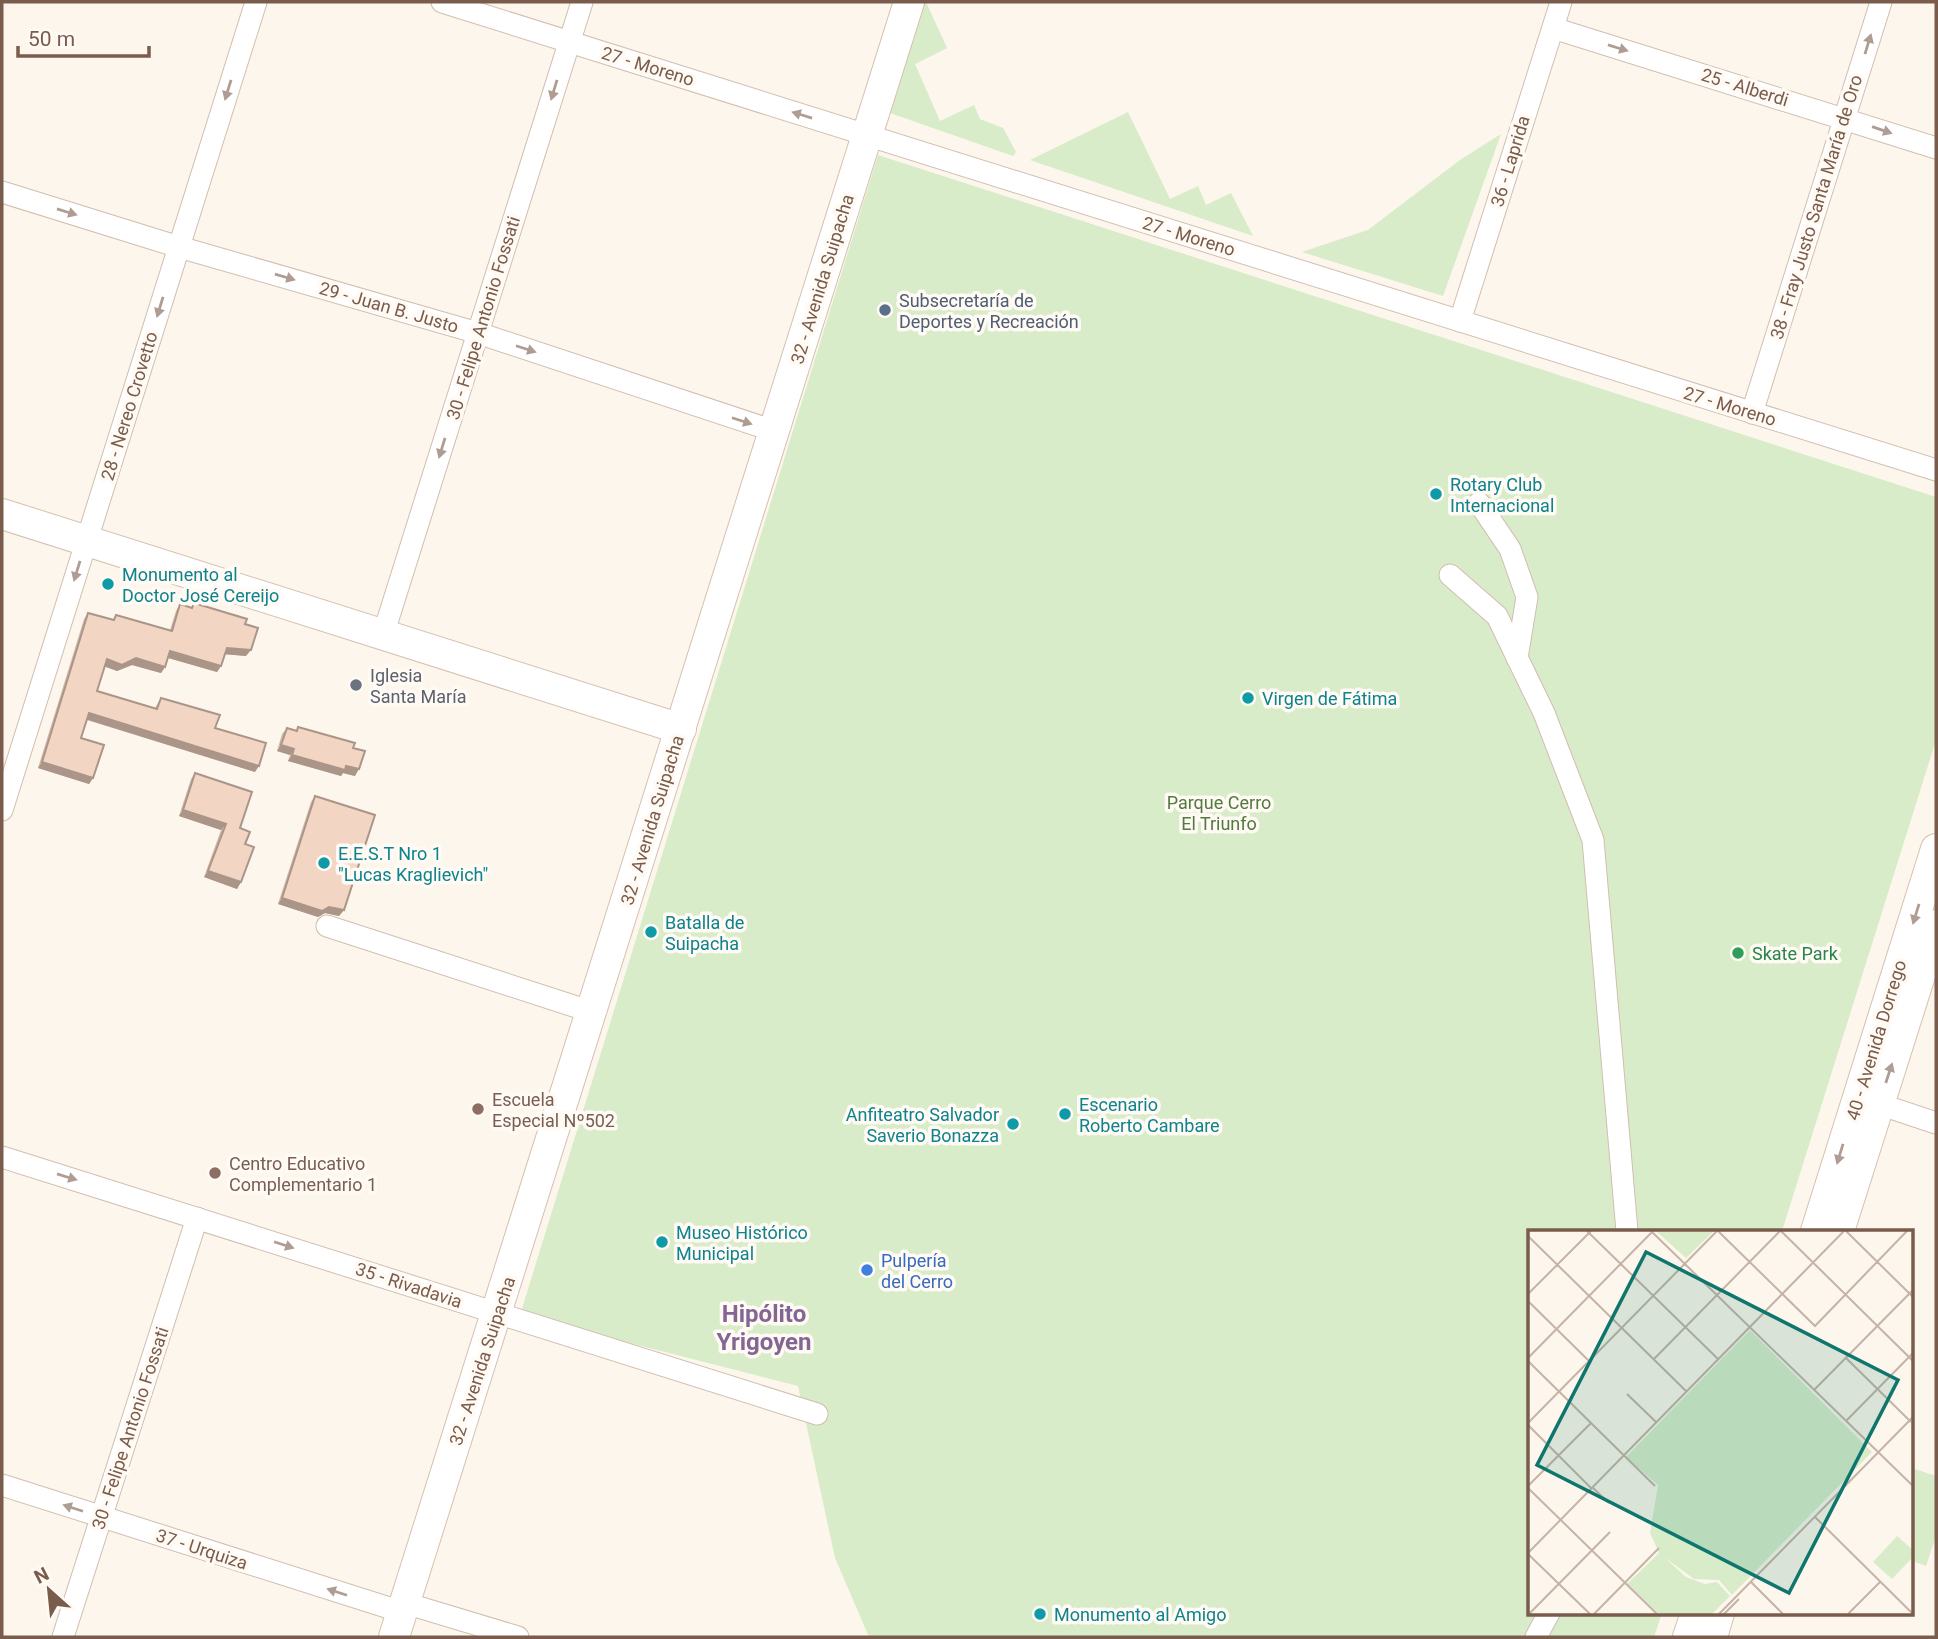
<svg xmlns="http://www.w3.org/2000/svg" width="1938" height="1639" viewBox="0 0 1938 1639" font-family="Roboto,sans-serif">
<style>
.green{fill:#d8ecc9}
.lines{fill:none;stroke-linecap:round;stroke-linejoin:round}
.street-casing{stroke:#d1beb0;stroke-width:23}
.secondary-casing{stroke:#d6c0b0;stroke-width:32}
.street{stroke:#fff;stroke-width:21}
.secondary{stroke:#fff;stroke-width:30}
.wall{fill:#d1b7a8}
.shaded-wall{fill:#aa9588}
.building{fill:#f3d5c3;stroke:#aa9588;stroke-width:2}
.oneway{fill:#af9d94}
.service-dot{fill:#5c6f8a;stroke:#fffaf3;stroke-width:2.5}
.culture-dot{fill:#0f9aa8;stroke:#fffaf3;stroke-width:2.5}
.worship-dot{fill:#6b7280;stroke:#fffaf3;stroke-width:2.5}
.leisure-dot{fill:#2e9e5b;stroke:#fffaf3;stroke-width:2.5}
.education-dot{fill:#8d6e63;stroke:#fffaf3;stroke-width:2.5}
.shop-dot{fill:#3f7fe0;stroke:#fffaf3;stroke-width:2.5}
.labels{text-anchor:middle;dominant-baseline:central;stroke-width:7;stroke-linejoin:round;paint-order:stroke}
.street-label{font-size:18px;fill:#7a5c4d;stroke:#fffaf3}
.service-label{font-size:18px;fill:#4e5e75;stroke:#fffaf3;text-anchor:start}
.culture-label{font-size:18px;fill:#0d838f;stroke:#fffaf3;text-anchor:start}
.worship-label{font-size:18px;fill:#5b616d;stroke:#fffaf3;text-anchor:start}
.park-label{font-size:18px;fill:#537a41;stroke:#fffaf3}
.leisure-label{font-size:18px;fill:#27864d;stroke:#fffaf3;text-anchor:start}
.education-label{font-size:18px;fill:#785e54;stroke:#fffaf3;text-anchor:start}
.shop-label{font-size:18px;fill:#366cbe;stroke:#fffaf3;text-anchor:start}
.district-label{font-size:24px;font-weight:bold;fill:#846695;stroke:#fffaf3}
.inset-road{fill:none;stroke:#c5b3a7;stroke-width:2}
.view{fill:#0f766e;fill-opacity:0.15;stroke:#0f766e;stroke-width:3.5}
.inset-edge{fill:none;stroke:#7a5c4d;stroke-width:3.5}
</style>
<rect width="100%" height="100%" fill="#fdf6ec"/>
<g class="green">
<polygon points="923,2 926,2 947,48 915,64 940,121 974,105 980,119 1003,128 1016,152 1013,156 890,113"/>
<polygon points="1128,112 1170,199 1198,186 1206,205 1231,193 1253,236 1030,160"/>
<polygon points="1501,134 1443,296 1302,252 1368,230 1460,160"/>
<polygon points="878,155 1936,497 1936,740 1782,1231 1530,1231 1530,1613 1662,1613 1654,1637 869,1637 835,1558 798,1386 520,1315"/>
<polygon points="1912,1468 1936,1476 1936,1536 1926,1566 1912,1561"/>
</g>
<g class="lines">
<defs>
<g id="street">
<polyline points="442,2 1936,470"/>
<polyline points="1553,28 1936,148"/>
<polyline points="2,192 179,247 478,333 774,431"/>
<polyline points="1460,321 1561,2"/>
<polyline points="1752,413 1881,2"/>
<polyline points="1479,503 1510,549 1527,597 1517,658"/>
<polyline points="1450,575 1497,616 1544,713 1593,840 1627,1231"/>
<polyline points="383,635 582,2"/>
<polyline points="2,810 256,2"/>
<polyline points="327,926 592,1012"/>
<polyline points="1867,1100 1936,1123"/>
<polyline points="2,1157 817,1414"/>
<polyline points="2,1485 402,1612"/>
<polyline points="405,1603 518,1637"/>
<polyline points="63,1637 197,1218"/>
<polyline points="1536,1637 1549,1613"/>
</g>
<g id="secondary">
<polyline points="2,514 681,729"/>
<polyline points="1816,1231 1936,849"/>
<polyline points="1839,1231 1936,925"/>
<polyline points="394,1637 909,2"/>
<polyline points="1688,1637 1696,1613"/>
<polyline points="1712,1637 1719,1613"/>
</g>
</defs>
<use href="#street" class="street-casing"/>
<use href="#secondary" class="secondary-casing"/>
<use href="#street" class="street"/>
<use href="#secondary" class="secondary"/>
</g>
<g class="wall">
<polygon points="194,603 245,624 246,656 225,654 221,666 217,672 168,658 165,667 161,673 132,665 117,671 105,666 97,691 155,708 161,698 215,728 255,772 87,720 81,738 93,778 89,784 38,768 84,619 88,613 113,620 116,615 170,630 176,611 180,604 191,608"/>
<polygon points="298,727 353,748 355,776 343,773 341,776 288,761 290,755 277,751 282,734 287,728 296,730"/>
<polygon points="195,773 240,828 245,844 241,882 237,889 204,877 221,830 179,816 191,779"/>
<polygon points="315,796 344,910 339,916 325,913 318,917 278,904 311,802"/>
</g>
<g class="shaded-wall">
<polygon points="227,648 251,650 246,656 222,654"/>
<polygon points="170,651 221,666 217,672 165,657"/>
<polygon points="136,658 165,667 161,673 132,665 117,671 103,666 107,659"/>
<polygon points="89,713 259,766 255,772 85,719"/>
<polygon points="281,745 294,749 290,755 277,751"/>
<polygon points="292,755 346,766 359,769 355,776 343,773 341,776 288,761"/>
<polygon points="42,762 93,778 89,784 38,768"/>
<polygon points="183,810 226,824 221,830 179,816"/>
<polygon points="208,871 241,882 237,889 204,877"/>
<polygon points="282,898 329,907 344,910 339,916 325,913 318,917 278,904"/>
</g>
<g class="building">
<polygon points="194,603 247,619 245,624 258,628 251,650 227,648 221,666 170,651 165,667 136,658 122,665 107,659 97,691 157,709 161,698 220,715 215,728 266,743 259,766 89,713 81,738 104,745 93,778 42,762 88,613 114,620 116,615 172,631 180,604 192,608"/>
<polygon points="298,727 355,743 353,748 365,751 359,769 346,766 345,770 292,755 294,749 281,745 287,728 297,731"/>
<polygon points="195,773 252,792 240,828 250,832 245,844 254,847 241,882 208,871 226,824 183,810"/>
<polygon points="315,796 375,815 344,910 329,907 322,911 282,898"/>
</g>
<defs><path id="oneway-solid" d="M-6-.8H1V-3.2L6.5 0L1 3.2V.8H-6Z" transform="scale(1.75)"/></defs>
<g class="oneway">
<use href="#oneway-solid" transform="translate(1868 44) rotate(-73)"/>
<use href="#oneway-solid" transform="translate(1618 48) rotate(17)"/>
<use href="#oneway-solid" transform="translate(228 90) rotate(107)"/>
<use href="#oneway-solid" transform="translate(554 90) rotate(107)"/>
<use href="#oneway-solid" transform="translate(802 115) rotate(-163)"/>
<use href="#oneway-solid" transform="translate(1882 130) rotate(19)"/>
<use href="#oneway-solid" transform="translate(67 212) rotate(17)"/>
<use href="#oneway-solid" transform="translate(285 277) rotate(16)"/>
<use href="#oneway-solid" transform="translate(160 307) rotate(107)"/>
<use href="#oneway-solid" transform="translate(526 349) rotate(18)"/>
<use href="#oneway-solid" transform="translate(742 421) rotate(18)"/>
<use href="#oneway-solid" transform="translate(442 448) rotate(107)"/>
<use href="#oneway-solid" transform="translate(77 571) rotate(107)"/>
<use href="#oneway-solid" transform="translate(1916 914) rotate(107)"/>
<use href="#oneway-solid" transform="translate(1889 1073) rotate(-72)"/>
<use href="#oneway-solid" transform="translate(1840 1154) rotate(107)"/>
<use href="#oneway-solid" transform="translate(67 1177) rotate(17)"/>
<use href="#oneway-solid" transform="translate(284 1245) rotate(18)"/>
<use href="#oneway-solid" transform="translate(73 1508) rotate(-162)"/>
<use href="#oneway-solid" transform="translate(337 1592) rotate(-162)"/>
</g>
<circle class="service-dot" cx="885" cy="310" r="7"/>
<g class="culture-dot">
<circle cx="1436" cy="494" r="7"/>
<circle cx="108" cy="584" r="7"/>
<circle cx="1248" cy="698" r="7"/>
<circle cx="324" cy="863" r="7"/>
<circle cx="651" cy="932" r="7"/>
<circle cx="1065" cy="1114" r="7"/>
<circle cx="1013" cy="1124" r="7"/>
<circle cx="662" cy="1242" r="7"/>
<circle cx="1040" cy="1614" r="7"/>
</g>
<circle class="worship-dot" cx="356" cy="685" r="7"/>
<circle class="leisure-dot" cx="1738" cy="953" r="7"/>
<g class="education-dot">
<circle cx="478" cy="1109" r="7"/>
<circle cx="215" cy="1173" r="7"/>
</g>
<circle class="shop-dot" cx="867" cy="1270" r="7"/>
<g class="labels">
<g class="street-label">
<text transform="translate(648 66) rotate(17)">27 - Moreno</text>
<text transform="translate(1745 87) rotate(17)">25 - Alberdi</text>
<text transform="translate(1510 161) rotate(-73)">36 - Laprida</text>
<text transform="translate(1816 207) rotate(-73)">38 - Fray Justo Santa María de Oro</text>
<text transform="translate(1189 236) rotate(17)">27 - Moreno</text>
<text transform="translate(822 279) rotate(-73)">32 - Avenida Suipacha</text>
<text transform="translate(389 307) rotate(16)">29 - Juan B. Justo</text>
<text transform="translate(483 318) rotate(-73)">30 - Felipe Antonio Fossati</text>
<text transform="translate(129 406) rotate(-73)">28 - Nereo Crovetto</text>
<text transform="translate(1730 406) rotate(17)">27 - Moreno</text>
<text transform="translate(652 820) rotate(-73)">32 - Avenida Suipacha</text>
<text transform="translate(1876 1040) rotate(-73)">40 - Avenida Dorrego</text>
<text transform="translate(409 1285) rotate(18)">35 - Rivadavia</text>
<text transform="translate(482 1361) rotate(-72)">32 - Avenida Suipacha</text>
<text transform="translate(130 1428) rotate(-72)">30 - Felipe Antonio Fossati</text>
<text transform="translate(202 1549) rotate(18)">37 - Urquiza</text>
</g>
<g class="service-label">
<text x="899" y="300">Subsecretaría de<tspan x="899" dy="21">Deportes y Recreación</tspan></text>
</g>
<g class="culture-label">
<text x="1450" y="484">Rotary Club<tspan x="1450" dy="21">Internacional</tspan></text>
<text x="122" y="574">Monumento al<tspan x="122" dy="21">Doctor José Cereijo</tspan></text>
<text x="1262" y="698">Virgen de Fátima</text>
<text x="338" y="853">E.E.S.T Nro 1<tspan x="338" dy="21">"Lucas Kraglievich"</tspan></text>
<text x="665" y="922">Batalla de<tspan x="665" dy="21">Suipacha</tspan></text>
<text x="1079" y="1104">Escenario<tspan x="1079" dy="21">Roberto Cambare</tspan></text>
<text x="999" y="1114" text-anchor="end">Anfiteatro Salvador<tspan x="999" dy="21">Saverio Bonazza</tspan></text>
<text x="676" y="1232">Museo Histórico<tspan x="676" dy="21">Municipal</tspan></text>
<text x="1054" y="1614">Monumento al Amigo</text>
</g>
<g class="worship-label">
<text x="370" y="675">Iglesia<tspan x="370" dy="21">Santa María</tspan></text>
</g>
<g class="park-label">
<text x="1219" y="802">Parque Cerro<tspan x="1219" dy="21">El Triunfo</tspan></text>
</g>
<g class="leisure-label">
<text x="1752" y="953">Skate Park</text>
</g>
<g class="education-label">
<text x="492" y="1099">Escuela<tspan x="492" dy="21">Especial Nº502</tspan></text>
<text x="229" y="1163">Centro Educativo<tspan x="229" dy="21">Complementario 1</tspan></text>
</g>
<g class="shop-label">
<text x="881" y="1260">Pulpería<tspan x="881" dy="21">del Cerro</tspan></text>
</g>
<g class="district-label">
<text x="764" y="1314">Hipólito<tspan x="764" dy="28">Yrigoyen</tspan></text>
</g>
</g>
<g transform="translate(1528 1230)">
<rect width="385" height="385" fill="#fdf6ec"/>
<path d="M128,1H186L158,28ZM222,100L344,222L204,365L191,350L166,349L136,327L158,347L177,354L189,352L202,366L184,384H131L99,354L131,323L122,303L130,255L98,227ZM369,306L385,320V327L364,349L345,332Z" fill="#d8ecc9"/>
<path class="inset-road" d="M59,1L190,129M123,1L385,256M190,1L287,96L379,1M253,1L385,131M318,1L385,67M0,6L158,161M0,64L63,1M0,71L61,131M0,128L125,1M318,128L383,192M126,129L252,1M0,131L127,256M286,160L385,60M99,164L128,192M318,191L385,123M0,193L189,1M0,195L63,258M0,256L63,193M64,257L81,273M0,258L129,384M287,287L385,384M0,323L316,1M0,324L62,384M223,352L255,384M1,384L82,302M66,384L131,318M191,384L385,187M196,384L211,369M320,384L352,352"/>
<path class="view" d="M118,22L370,150L261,363L9,235Z"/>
<rect width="385" height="385" class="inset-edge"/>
</g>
<rect width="1938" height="1639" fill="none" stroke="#7a5c4d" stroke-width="7"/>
<g transform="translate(49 1590) rotate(333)" stroke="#fffaf3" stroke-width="5" paint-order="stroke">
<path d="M0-5L12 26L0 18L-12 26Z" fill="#7a5c4d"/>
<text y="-10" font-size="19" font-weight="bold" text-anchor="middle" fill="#7a5c4d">N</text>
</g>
<path d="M18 46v10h131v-10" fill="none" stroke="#7a5c4d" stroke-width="3.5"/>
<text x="28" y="46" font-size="21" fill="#7a5c4d" stroke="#fffaf3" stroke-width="5" paint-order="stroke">50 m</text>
</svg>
